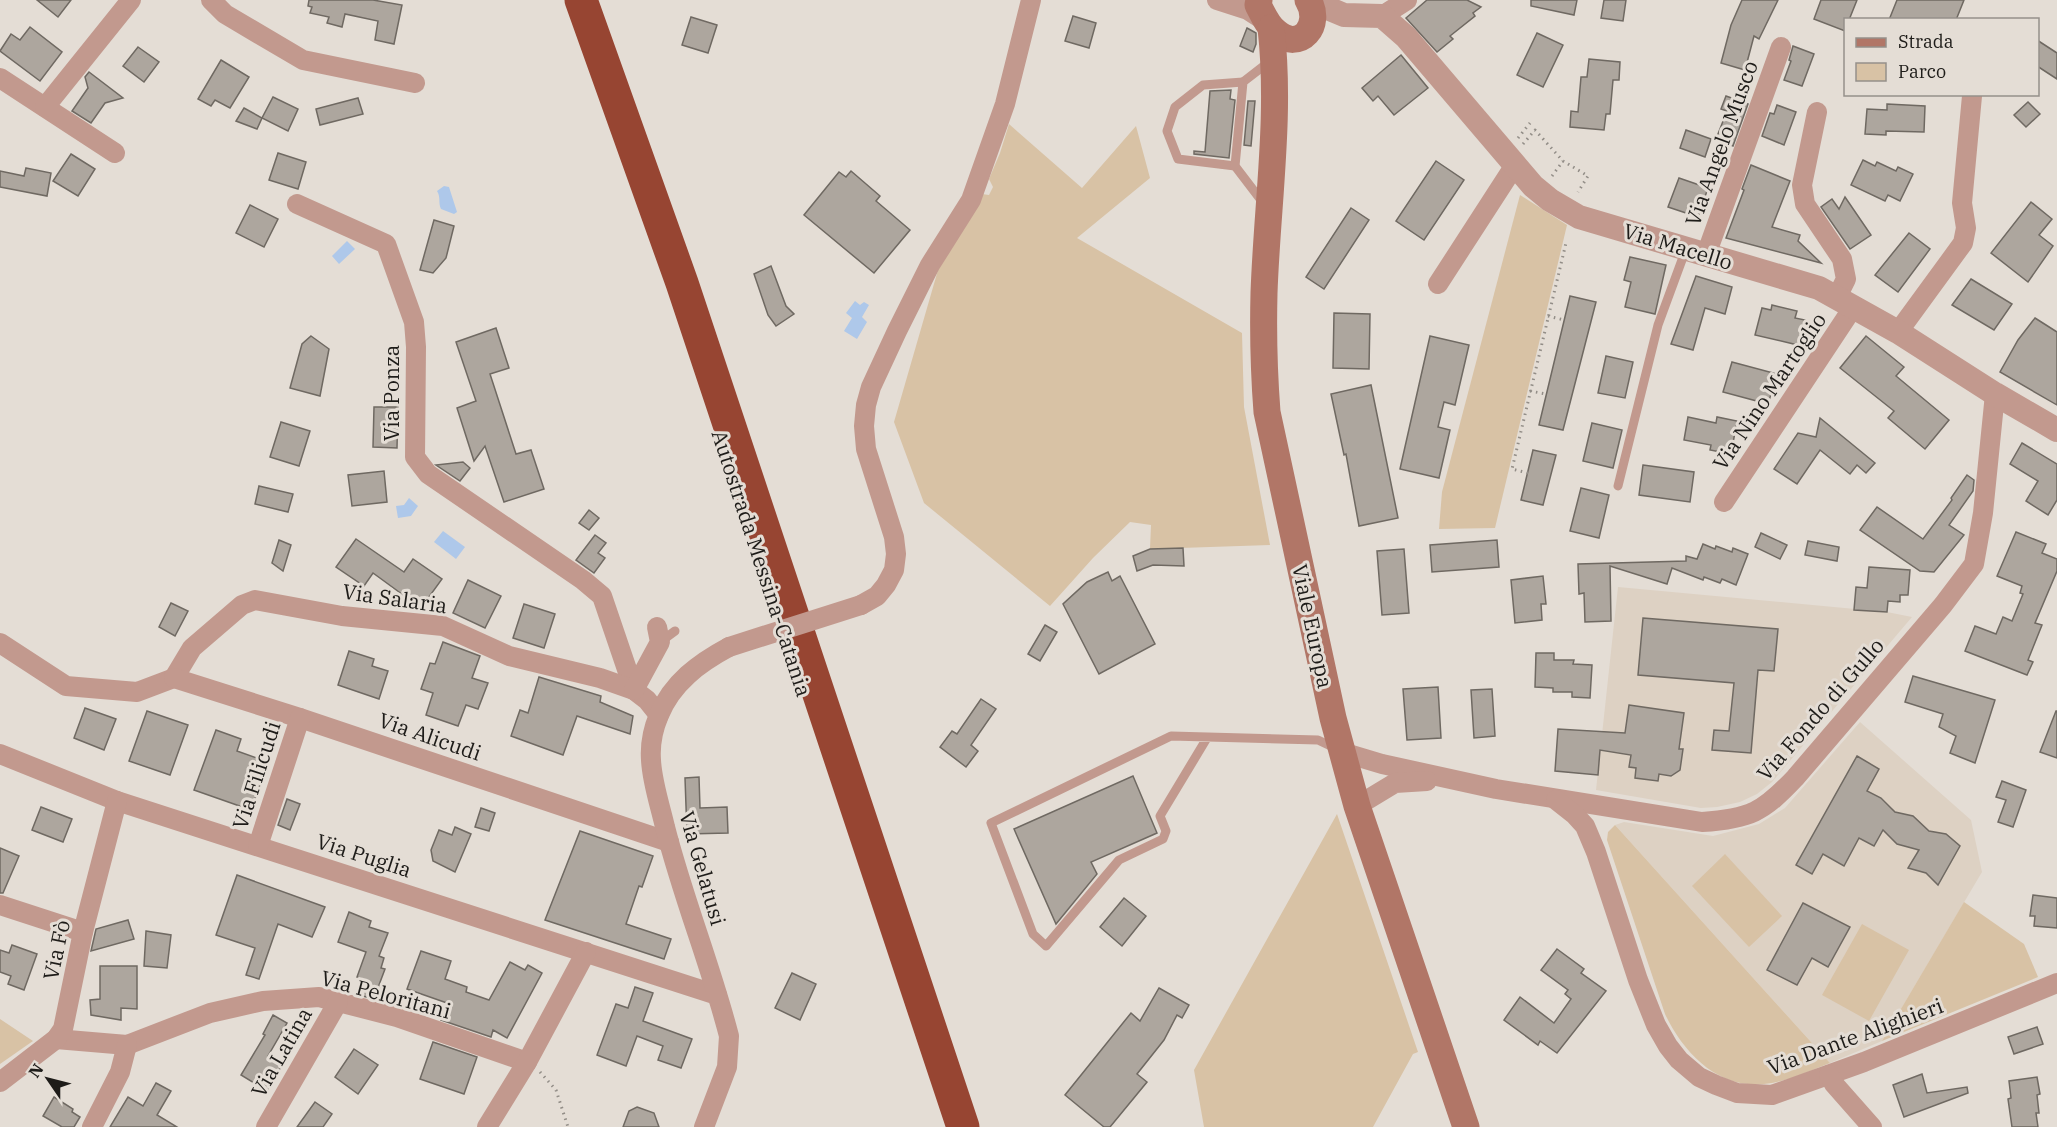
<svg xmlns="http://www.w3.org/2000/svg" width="2057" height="1127" viewBox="0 0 2057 1127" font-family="'IBM Plex Serif',serif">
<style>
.built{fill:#ddd1c3}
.green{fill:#d8c2a5}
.water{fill:#aec8ea}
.building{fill:#ada69e;stroke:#6f6962;stroke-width:1.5}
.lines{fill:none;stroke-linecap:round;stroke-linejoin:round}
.path{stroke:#928d87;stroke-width:3;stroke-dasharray:1.5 4.5;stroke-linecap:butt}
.service{stroke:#c2998e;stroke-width:9}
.minor{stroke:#c2998e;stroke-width:20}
.tertiary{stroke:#c2998e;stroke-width:24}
.secondary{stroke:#b17667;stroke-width:27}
.motorway{stroke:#974532;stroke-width:33}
.minor-bridge{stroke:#c2998e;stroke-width:20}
.labels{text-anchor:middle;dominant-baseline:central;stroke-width:6;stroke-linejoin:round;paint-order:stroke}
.street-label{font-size:21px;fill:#1e1c19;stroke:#e4ddd5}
</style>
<rect width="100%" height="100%" fill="#e4ddd5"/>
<g class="built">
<polygon points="1618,587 1887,612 1912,617 1772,782 1757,794 1740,802 1717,807 1701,808 1596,790"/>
<polygon points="1860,722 1971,820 1982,872 1882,1041 1830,1063 1615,825 1624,822 1713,836 1759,824 1785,808"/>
</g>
<g class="green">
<polygon points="1009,124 1082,188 1136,126 1150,178 1077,238 1242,333 1244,407 1270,545 1150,549 1151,525 1130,522 1093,558 1050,606 924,503 894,422 938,270 982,194 989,195 993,187 989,179 1000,153"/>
<polygon points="1520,195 1567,225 1495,528 1439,529 1442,492"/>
<polygon points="1337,814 1418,1052 1413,1054 1373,1127 1204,1127 1194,1070"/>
<path d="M1615,825L1830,1063C1809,1071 1787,1082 1764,1084C1717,1089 1683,1052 1665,1014L1607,840L1608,832Z"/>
<polygon points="1725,854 1782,916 1749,947 1692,886"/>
<polygon points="1964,902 2024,944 2038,977 1882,1041"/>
<polygon points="1862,924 1909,950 1869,1021 1822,995"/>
<polygon points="0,1019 33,1041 0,1064"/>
</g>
<g class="water">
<path d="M444,186L449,187L457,212L454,214L441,209C438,203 441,197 437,191Z"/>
<polygon points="347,241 355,249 339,264 332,256"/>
<polygon points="855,301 860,305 864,302 869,305 862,317 867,322 857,339 844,331 852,318 846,313"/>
<polygon points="409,498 418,506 411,516 398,518 396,506 404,505"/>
<polygon points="443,531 465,547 456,559 434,542"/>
</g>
<g class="building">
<polygon points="37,0 71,0 58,17"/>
<polygon points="309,0 373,0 402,5 394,44 375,40 378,21 345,14 342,27 327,23 329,17 310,13 312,7 308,6"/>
<polygon points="1427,0 1467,0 1481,7 1473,13 1475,16 1450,36 1453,39 1437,52 1406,18"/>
<polygon points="1531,0 1577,0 1574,15 1531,6"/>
<polygon points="1604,0 1626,0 1623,21 1601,18"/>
<polygon points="1742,0 1778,0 1759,39 1754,36 1745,70 1721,63 1731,25"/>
<polygon points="1821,0 1857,0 1849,20 1845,20 1845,31 1814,19"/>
<polygon points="1897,0 1964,0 1956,20 1889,20"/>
<polygon points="1073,16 1096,23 1089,48 1065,41"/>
<polygon points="691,17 717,25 708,53 682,45"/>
<polygon points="30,27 62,52 40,81 0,51 11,34 20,40"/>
<polygon points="1247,28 1256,33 1256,44 1253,52 1240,46"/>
<polygon points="1537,33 1563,45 1543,87 1517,75"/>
<polygon points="2037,40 2057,53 2057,79 2037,66"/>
<polygon points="1793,46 1814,54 1802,86 1784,80 1791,61 1789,60"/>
<polygon points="138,47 159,62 144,82 123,66"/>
<polygon points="1401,55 1428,88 1394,115 1378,96 1373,101 1362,88"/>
<polygon points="1589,59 1620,62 1619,80 1613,80 1610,114 1606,114 1604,130 1570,127 1571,111 1578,112 1581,77 1587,77"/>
<polygon points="221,60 249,77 230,108 215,100 211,106 198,99"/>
<polygon points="89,72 123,98 105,103 91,123 72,111 88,88 85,77"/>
<polygon points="1231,90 1230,99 1235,100 1229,158 1194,154 1194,151 1205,152 1210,91"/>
<polygon points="1726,96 1748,104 1733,146 1716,139 1727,111 1721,109"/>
<polygon points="273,97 298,109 288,131 262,118"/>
<polygon points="358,98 363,114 320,125 316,109"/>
<polygon points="1248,101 1255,101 1251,146 1244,145"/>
<polygon points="2028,102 2040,114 2026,127 2014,115"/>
<polygon points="1887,104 1925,106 1924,132 1886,131 1886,135 1865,134 1867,109 1887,110"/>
<polygon points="1777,105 1796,112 1784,145 1762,136 1770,113 1774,114"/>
<polygon points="244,108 262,118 257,129 236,121"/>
<polygon points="1686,130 1711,139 1705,157 1680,148"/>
<polygon points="278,153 306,162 298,189 269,180"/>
<polygon points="71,154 95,169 78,196 53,181"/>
<polygon points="1863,160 1875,166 1877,162 1896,171 1898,167 1913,174 1900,201 1888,195 1885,201 1851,185"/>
<polygon points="1436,161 1464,180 1424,240 1396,221"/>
<polygon points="1751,165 1790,181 1772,227 1800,235 1798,241 1821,263 1726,238 1744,190 1742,189"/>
<polygon points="26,168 51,173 47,196 0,187 0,171 24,176"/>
<polygon points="851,171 880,196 876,201 910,230 874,273 804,215 839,172 846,177"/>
<polygon points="1679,178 1708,188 1698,217 1668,207"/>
<polygon points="1845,197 1871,235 1850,249 1821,207 1832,199 1839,209"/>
<polygon points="2031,202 2052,219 2039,235 2053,246 2028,282 1991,253"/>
<polygon points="250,205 278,219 264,247 236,233"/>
<polygon points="1351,208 1369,220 1324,289 1306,277"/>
<polygon points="434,220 454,226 446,258 433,273 420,270"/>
<polygon points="1909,233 1930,249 1898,292 1875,275"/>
<polygon points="1630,257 1666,265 1655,314 1625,307 1631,282 1624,280"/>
<polygon points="771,266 786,306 794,314 776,326 768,315 754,274"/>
<polygon points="1696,276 1732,287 1725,314 1705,308 1693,350 1671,344"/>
<polygon points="1971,279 2012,304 1994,330 1952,305"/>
<polygon points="1570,296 1596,302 1563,430 1539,425"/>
<polygon points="1772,305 1797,311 1795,318 1805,320 1798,345 1755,335 1762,308 1771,310"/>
<polygon points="1334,313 1370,314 1369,369 1333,368"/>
<polygon points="2035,318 2057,332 2057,405 2000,372 2018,340"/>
<polygon points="496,328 509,368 490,374 516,454 531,450 544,489 504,502 485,446 474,461 457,408 476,401 456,342"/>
<polygon points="311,336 329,349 320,396 290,388 302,344"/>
<polygon points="1430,336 1469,345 1455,405 1444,402 1438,427 1450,430 1439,478 1400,469"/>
<polygon points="1866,336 1904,367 1896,376 1949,420 1925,449 1888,418 1894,411 1840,368"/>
<polygon points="1606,356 1633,362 1625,398 1598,393"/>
<polygon points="1732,362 1777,374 1768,404 1723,392"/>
<polygon points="1371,385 1398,518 1359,526 1346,454 1344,455 1331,394"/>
<polygon points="374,407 398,407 397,448 373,447"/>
<polygon points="1688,417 1716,423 1717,417 1737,421 1731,454 1710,450 1711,445 1684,440"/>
<polygon points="1820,418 1875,463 1866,473 1857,465 1850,474 1820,450 1797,484 1774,469 1798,433 1816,437"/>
<polygon points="281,422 310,431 299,466 270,457"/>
<polygon points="1592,423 1622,430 1613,468 1583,461"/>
<polygon points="2022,443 2057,464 2057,500 2048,515 2026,501 2038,481 2010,464"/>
<polygon points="1533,450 1556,455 1543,505 1521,500"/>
<polygon points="463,462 470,468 460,481 436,465"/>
<polygon points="1643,465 1694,472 1690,502 1639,495"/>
<polygon points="384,471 387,502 352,506 348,475"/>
<polygon points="1967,475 1974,480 1973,491 1949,525 1964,535 1934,572 1920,571 1860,530 1877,507 1923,539 1952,500 1951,498"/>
<polygon points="259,486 293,494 288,512 255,504"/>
<polygon points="1581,488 1609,495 1599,538 1570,531"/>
<polygon points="589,510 599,518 589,530 579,523"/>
<polygon points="2016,532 2046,544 2042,553 2057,559 2057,571 2035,623 2042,625 2028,660 2033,662 2027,675 1965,651 1975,626 1996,634 2003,617 2012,621 2023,594 2020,593 2022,586 1997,576"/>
<polygon points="1761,533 1787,545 1780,559 1755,547"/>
<polygon points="595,535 606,543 598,553 605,558 594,573 576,560"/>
<polygon points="356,539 404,572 413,559 442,579 421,608 373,573 364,586 336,567"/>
<polygon points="279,540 291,545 283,571 272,563"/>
<polygon points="1497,540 1499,567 1432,572 1430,545"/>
<polygon points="1808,541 1839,547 1837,561 1805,555"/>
<polygon points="1703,544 1715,549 1716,546 1732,552 1733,548 1748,554 1736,585 1722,579 1720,583 1704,577 1703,580 1672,568 1667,584 1610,566 1611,621 1585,622 1584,593 1579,594 1578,564 1686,561 1686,556 1697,559"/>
<polygon points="1183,548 1184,566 1153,565 1137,571 1133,556 1150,549"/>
<polygon points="1404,549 1409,613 1382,615 1377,551"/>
<polygon points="1869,567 1910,570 1908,595 1900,595 1900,602 1888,601 1887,612 1854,610 1856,587 1867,588"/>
<polygon points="1108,572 1112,581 1120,576 1155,644 1099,674 1063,604 1087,582"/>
<polygon points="1543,576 1546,604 1541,604 1542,620 1515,623 1511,580"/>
<polygon points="468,580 501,596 485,628 453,613"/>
<polygon points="171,603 188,611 175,636 159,627"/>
<polygon points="524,604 555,614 544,648 513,638"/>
<polygon points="1643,618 1778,629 1774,671 1758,670 1751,753 1712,750 1714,730 1729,731 1734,683 1638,675"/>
<polygon points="1045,625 1057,632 1040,661 1028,654"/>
<polygon points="443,642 480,656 472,678 488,683 478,709 466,705 458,726 426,715 433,693 421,689 430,663 435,664"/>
<polygon points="349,651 374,659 372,666 388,671 379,699 338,685"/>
<polygon points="1536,653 1554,653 1554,660 1574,660 1573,664 1592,665 1590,698 1572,697 1572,692 1553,692 1553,688 1535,687"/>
<polygon points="1913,676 1995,700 1975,763 1950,753 1956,736 1939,727 1943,714 1905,702"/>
<polygon points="539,677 601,696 600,702 633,716 630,734 577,716 563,755 511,736 520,710 528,713"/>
<polygon points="1438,687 1441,738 1407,740 1403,689"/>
<polygon points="1492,689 1495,736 1474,738 1471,690"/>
<polygon points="981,699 996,709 971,745 978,751 966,767 940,747 952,731 957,734"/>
<polygon points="1629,705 1684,713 1679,749 1683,749 1680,770 1671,776 1659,774 1658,781 1635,778 1636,768 1629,767 1631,755 1600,750 1598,775 1555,771 1558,729 1625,733"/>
<polygon points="85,708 116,719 104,750 74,738"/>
<polygon points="147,711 188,725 170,775 129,761"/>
<polygon points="2056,711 2057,711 2057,758 2040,752"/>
<polygon points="216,730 241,739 237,751 268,762 251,810 194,790"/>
<polygon points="1857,756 1879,769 1867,791 1881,798 1895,812 1913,816 1929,831 1946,834 1960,846 1938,885 1926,873 1908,868 1919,850 1897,844 1883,830 1874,846 1859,838 1844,866 1823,854 1812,874 1796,865"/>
<polygon points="1133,776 1157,833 1091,862 1097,874 1056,924 1014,829"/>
<polygon points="699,777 700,808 727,807 728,833 687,834 685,778"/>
<polygon points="2002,781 2026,790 2013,827 1998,822 2006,800 1996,797"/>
<polygon points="287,799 300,804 290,830 278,825"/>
<polygon points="41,807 72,819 63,842 32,830"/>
<polygon points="481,808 495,813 489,831 475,827"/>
<polygon points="455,827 471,834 455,872 433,861 431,850 439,830 452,835"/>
<polygon points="580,831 653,856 642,887 639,886 626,924 671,939 664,959 545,920"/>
<polygon points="0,848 19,856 3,893 0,893"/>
<polygon points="237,875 325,907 312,937 278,924 259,979 246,975 255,948 216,935"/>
<polygon points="2033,895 2057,898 2057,928 2034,926 2035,916 2030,916"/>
<polygon points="1124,898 1146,916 1122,946 1100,927"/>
<polygon points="1803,903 1850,927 1828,967 1812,958 1797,985 1767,970"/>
<polygon points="349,912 371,921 369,927 388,933 379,956 384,958 381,968 385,969 379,985 386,987 381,1001 359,995 365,980 357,977 366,952 338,942"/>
<polygon points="128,920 134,939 91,951 96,929"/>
<polygon points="146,931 171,935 167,968 144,966"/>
<polygon points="12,945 37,954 24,990 8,984 11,976 0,972 0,950 9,953"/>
<polygon points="1557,949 1584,969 1581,973 1606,991 1557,1053 1540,1041 1538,1045 1504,1020 1520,997 1554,1023 1571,999 1565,994 1568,990 1541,970"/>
<polygon points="421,951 451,961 445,979 467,987 466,992 489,1000 510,962 525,970 528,965 542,973 507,1038 493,1030 491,1037 441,1020 447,1003 407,989"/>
<polygon points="100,966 137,966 137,1009 121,1008 121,1020 91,1015 90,1000 100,999"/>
<polygon points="792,973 816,984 800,1020 775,1008"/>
<polygon points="635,987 653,993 643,1021 692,1039 681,1068 658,1060 663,1046 637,1036 626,1066 597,1055 616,1004 628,1008"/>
<polygon points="1159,988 1189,1005 1182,1018 1177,1015 1164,1040 1137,1074 1147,1082 1110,1127 1104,1127 1065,1095 1131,1013 1140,1021"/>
<polygon points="273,1015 287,1023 268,1056 282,1065 267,1091 241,1075 265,1035 263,1034"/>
<polygon points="2037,1027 2043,1044 2014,1054 2008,1037"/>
<polygon points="433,1042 477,1057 464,1094 420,1079"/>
<polygon points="354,1049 378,1065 358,1094 335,1077"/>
<polygon points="1922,1074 1927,1093 1967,1087 1968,1093 1904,1117 1893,1085"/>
<polygon points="2037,1077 2040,1094 2037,1095 2039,1113 2036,1113 2038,1127 2012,1127 2008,1099 2011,1098 2009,1081"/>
<polygon points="156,1083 171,1091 157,1115 177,1127 110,1127 128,1097 143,1106"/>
<polygon points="54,1097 73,1109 72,1112 80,1117 74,1127 62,1127 43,1116"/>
<polygon points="315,1102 332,1114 323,1127 297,1127"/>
<polygon points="637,1107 654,1113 659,1127 623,1127 629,1111"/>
</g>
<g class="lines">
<g class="path">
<polyline points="1518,138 1530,123"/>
<polyline points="1523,144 1535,130 1563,161 1588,176 1578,192"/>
<polyline points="1552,176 1563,161"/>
<polyline points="1548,316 1564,320"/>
<polyline points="1530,391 1546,394"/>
<polyline points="1528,473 1512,469 1566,243"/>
<polyline points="540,1072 556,1090 568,1127"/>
</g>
<g class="service">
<polyline points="1235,166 1178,159 1167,131 1175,107 1203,85 1243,82"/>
<polyline points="1264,204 1235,166 1243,82 1270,61"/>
<polyline points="1618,486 1658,325 1686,249"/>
<polyline points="660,642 675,631"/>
<polyline points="1207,738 1160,816 1166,831 1163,839 1119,860 1046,946 1033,934 991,823 1171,736 1318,740 1337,749"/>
</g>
<g class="minor">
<polyline points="211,0 225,14 303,60 415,83"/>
<polyline points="1217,0 1248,10 1268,23"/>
<polyline points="1382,16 1407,0"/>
<polyline points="0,78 115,153"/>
<polyline points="45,107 131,0"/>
<polyline points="1817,112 1802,185 1805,204 1842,259 1846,279 1837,297"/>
<polyline points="297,204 386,244 414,322 416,347 415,457 428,474 583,580 602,596 634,690"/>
<polyline points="1706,255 1781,47"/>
<polyline points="1438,284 1515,165"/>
<polyline points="1898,332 1963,243 1966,228 1962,203 1972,96"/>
<polyline points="1724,502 1854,306"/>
<polyline points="861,605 877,596 886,585 894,570 896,554 894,537 866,449 864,426 866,405 871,387 897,331 930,265 971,200 1005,104 1031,0"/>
<polyline points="0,643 66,686 137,692 174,678"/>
<polyline points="174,678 192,648 242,605 255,600 342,616 443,626 509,656 600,678 634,690 647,700 659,715"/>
<polyline points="174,678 300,718 669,842"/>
<polyline points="634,690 660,642 657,627"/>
<path d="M1342,752L1382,764L1496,789L1702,822C1750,819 1763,812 1795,778L1943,605L1974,564L1983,513L1995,394"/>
<polyline points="0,754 117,801 717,995"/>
<polyline points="1556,800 1575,815 1585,826 1596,852 1638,980 1656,1025 1668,1046 1679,1060 1699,1077 1716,1085 1737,1093 1772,1095 1864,1062 2057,983"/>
<polyline points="1357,806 1395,783 1427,781"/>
<polyline points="258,846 300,718"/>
<polyline points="0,905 83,932"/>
<polyline points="56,1039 127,1045 210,1013 263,1001 319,997 397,1017 527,1062"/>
<polyline points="1829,1075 1834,1084 1872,1127"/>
<polyline points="0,1082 56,1039 63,1029 83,932 117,801"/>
<polyline points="92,1127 120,1072 127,1045"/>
<polyline points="266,1127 338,1002"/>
<polyline points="487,1127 527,1062 586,952"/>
<path d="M704,1127L727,1067L729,1036C711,966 683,898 665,827C660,805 652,782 651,760C650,746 653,729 659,715C672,683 699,663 729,647"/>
</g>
<polyline class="tertiary" points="1308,0 1344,15 1382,16 1406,37 1533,186 1550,200 1579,217 1819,288 1898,332 1995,394 2057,430"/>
<g class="secondary">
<path d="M1259,0L1258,5C1263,14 1267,25 1276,32C1300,53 1323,25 1308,0"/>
<path d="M1271,28C1281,116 1267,205 1264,293C1263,333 1264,373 1267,412L1333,718L1357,806L1466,1127"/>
</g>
<polyline class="motorway" points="581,0 682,283 963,1127"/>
<polyline class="minor-bridge" points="729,647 861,605"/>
</g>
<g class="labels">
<g class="street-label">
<text transform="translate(1721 143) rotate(-70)">Via Angelo Musco</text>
<text transform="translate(1678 246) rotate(17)">Via Macello</text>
<text transform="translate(1769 391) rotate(-56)">Via Nino Martoglio</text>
<text transform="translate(391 393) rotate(-90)">Via Ponza</text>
<text transform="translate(762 563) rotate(72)">Autostrada Messina-Catania</text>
<text transform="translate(395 598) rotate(8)">Via Salaria</text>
<text transform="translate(1313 626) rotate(78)">Viale Europa</text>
<text transform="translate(1820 709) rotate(-49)">Via Fondo di Gullo</text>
<text transform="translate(430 736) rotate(19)">Via Alicudi</text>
<text transform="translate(256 775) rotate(-72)">Via Filicudi</text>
<text transform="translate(364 855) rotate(18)">Via Puglia</text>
<text transform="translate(703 868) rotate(74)">Via Gelatusi</text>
<text transform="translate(56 950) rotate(-78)">Via Fò</text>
<text transform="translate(386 994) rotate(15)">Via Peloritani</text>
<text transform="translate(1855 1036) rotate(-20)">Via Dante Alighieri</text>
<text transform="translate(281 1052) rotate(-60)">Via Latina</text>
</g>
</g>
<rect x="1844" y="18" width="195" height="78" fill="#e4ddd5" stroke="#95908a" stroke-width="1.5"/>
<rect x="1856" y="38" width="30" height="9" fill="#b17667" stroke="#95908a" stroke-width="1.5"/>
<text x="1898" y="48" font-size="18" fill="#1e1c19">Strada</text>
<rect x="1856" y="63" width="30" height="18" fill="#d8c2a5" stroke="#95908a" stroke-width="1.5"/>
<text x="1898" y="78" font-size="18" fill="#1e1c19">Parco</text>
<g transform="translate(48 1079) rotate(305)" stroke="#e4ddd5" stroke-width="4.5" paint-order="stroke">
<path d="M0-4.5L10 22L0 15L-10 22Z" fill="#1e1c19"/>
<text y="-9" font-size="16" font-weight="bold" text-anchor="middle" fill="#1e1c19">N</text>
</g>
</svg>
